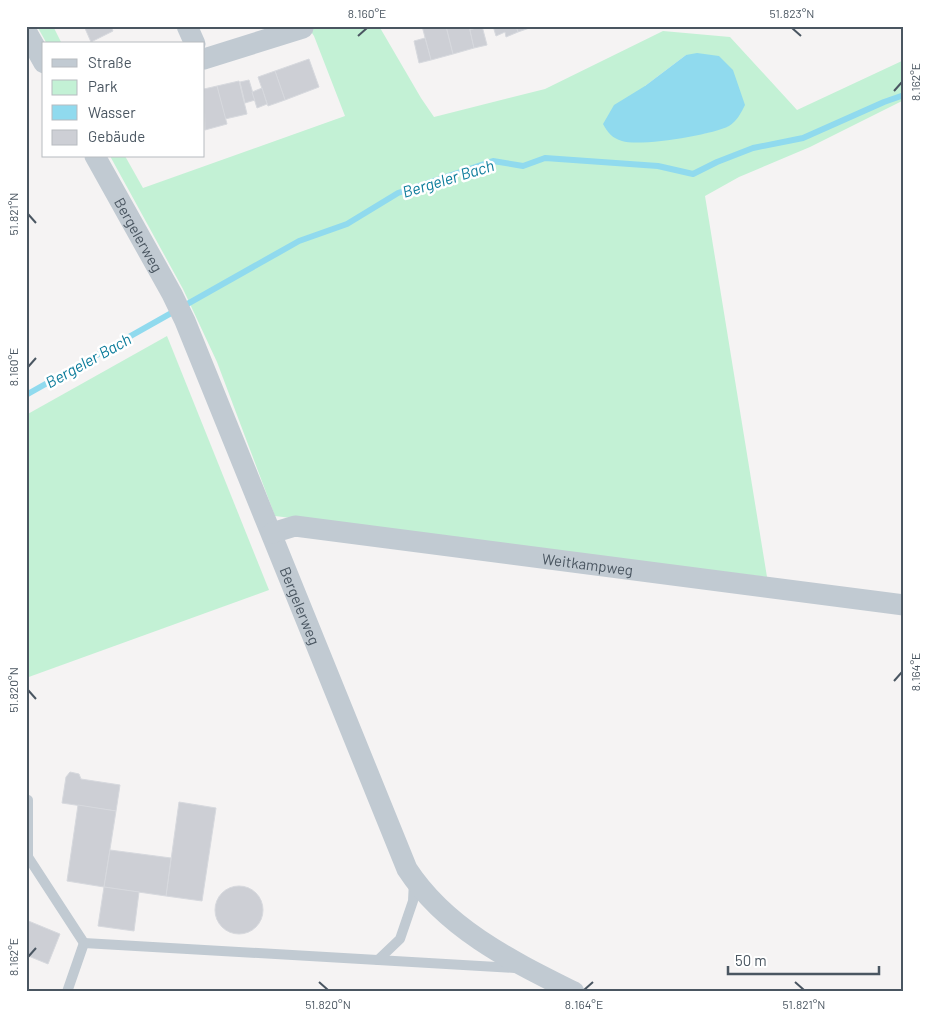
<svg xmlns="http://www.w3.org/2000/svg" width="930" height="1018" viewBox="0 0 930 1018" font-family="Barlow,sans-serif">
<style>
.green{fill:#c3f1d5;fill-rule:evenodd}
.water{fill:#90daee}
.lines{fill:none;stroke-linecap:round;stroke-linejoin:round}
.stream{stroke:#90daee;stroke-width:6}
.building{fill:#cdcfd5;stroke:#d7d9de}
.lane{stroke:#c1cad2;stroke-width:10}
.street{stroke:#c1cad2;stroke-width:21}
.ticks{fill:none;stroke:#4a5661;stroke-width:2}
.labels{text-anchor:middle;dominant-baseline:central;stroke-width:5;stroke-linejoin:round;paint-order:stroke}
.street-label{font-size:15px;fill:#4a5661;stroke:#fff}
.water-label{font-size:16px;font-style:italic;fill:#0c7c9b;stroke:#fff}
.neatline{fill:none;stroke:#4a5661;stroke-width:2}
.ticks-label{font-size:12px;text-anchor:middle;fill:#4a5661}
</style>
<rect width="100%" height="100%" fill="#f5f3f3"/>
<g class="green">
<polygon points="37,26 53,26 62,44 47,44"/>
<path d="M307,26H379L421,98L434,117L545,89L663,31L730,37L797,110L904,60V100L810,147L739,177L705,196L767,577L275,516L217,362L183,289L110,156H125L143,188L345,116L314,36ZM686,55L728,126L706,133L644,142L645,86Z"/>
<polygon points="167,336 269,590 26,678 26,415"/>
</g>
<path class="water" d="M697,53L719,56L733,70L745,105C741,113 737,121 729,126C712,135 640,147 622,141C612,138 608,133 603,124L614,105L645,86L686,55Z"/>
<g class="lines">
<polyline class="stream" points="26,395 299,241 347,224 398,193 493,161 523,166 545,158 658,166 693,174 717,162 753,148 803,138 884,102 904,95"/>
</g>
<g class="building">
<polygon points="84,26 116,26 112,29 113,31 91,42"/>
<polygon points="422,26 446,26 453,54 431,60"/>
<polygon points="446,26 469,26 474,48 453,54"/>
<polygon points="482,26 487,45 474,48 470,30"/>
<polygon points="493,26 516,26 518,32 506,37 505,32 496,36"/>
<polygon points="516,26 535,26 518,32"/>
<polygon points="425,38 431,60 419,63 414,41"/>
<polygon points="309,59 319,87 285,100 275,71"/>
<polygon points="275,71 285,100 268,106 258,77"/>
<polygon points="249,80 255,100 245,103 240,82"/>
<polygon points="239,81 247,114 225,119 217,86"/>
<polygon points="217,86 227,124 205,130 204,89"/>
<polygon points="262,88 267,104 257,108 252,92"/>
<polygon points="70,772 79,774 81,779 120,785 116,811 62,803 66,777"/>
<polygon points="179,802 216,808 202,901 166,896"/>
<polygon points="78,805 116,811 104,887 67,881"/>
<polygon points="110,850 171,858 166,896 104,887"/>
<circle cx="239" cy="910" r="24"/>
<polygon points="104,887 139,892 134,931 98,926"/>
<polygon points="26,920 60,934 48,964 26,955"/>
</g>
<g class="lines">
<g class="lane">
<polyline points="28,800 28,857 84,943"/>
<polyline points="84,943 515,968"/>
<polyline points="378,960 400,939 413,901 414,881"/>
<polyline points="67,992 84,943"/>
</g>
<g class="street">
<polyline points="187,26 195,44"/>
<polyline points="26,31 44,63"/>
<polyline points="204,59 303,28"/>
<path id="s1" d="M95,156L172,294L185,321L407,869C446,929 512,961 574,992"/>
<path id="s2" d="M272,533L295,526L904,605"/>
</g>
</g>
<path class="ticks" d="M792,28L801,36M358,36L367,28M894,91L902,82M28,214L36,223M28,367L36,358M894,681L902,672M28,690L36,699M28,957L36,948M319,982L328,990M795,982L804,990M584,990L593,982"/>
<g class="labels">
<g class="street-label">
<text stroke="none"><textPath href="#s1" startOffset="90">Bergelerweg</textPath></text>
<text stroke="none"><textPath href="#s2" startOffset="319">Weitkampweg</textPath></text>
<text stroke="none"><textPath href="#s1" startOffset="495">Bergelerweg</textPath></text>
</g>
<g class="water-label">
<text transform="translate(448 178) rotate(-17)">Bergeler Bach</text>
<text transform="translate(88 360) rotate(-29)">Bergeler Bach</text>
</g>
</g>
<rect width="930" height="1018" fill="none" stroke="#ffffff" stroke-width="55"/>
<rect x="42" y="42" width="162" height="115" fill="#ffffff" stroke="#b7bbc0"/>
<rect x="52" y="59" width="25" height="8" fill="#c1cad2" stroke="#b7bbc0"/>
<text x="88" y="68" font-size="15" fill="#4a5661">Straße</text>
<rect x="52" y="80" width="25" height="15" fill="#c3f1d5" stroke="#b7bbc0"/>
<text x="88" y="92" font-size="15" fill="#4a5661">Park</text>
<rect x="52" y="105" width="25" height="15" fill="#90daee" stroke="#b7bbc0"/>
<text x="88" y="118" font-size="15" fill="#4a5661">Wasser</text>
<rect x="52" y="130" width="25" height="15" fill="#cdcfd5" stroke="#b7bbc0"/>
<text x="88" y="142" font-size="15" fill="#4a5661">Gebäude</text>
<path d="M728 966v8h151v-8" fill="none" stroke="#4a5661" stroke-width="2.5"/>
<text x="735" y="966" font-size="15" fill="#4a5661" stroke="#ffffff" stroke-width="4" paint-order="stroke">50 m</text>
<rect x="28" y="28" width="874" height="962" class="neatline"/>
<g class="ticks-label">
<text x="367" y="18">8.160°E</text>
<text x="792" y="18">51.823°N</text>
<text transform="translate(916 82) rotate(-90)" y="4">8.162°E</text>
<text transform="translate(14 214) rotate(-90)" y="4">51.821°N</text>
<text transform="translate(14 367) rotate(-90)" y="4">8.160°E</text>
<text transform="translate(916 672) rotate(-90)" y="4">8.164°E</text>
<text transform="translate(14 690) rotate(-90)" y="4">51.820°N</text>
<text transform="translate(14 957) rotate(-90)" y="4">8.162°E</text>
<text x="328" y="1009">51.820°N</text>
<text x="584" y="1009">8.164°E</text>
<text x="804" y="1009">51.821°N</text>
</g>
</svg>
